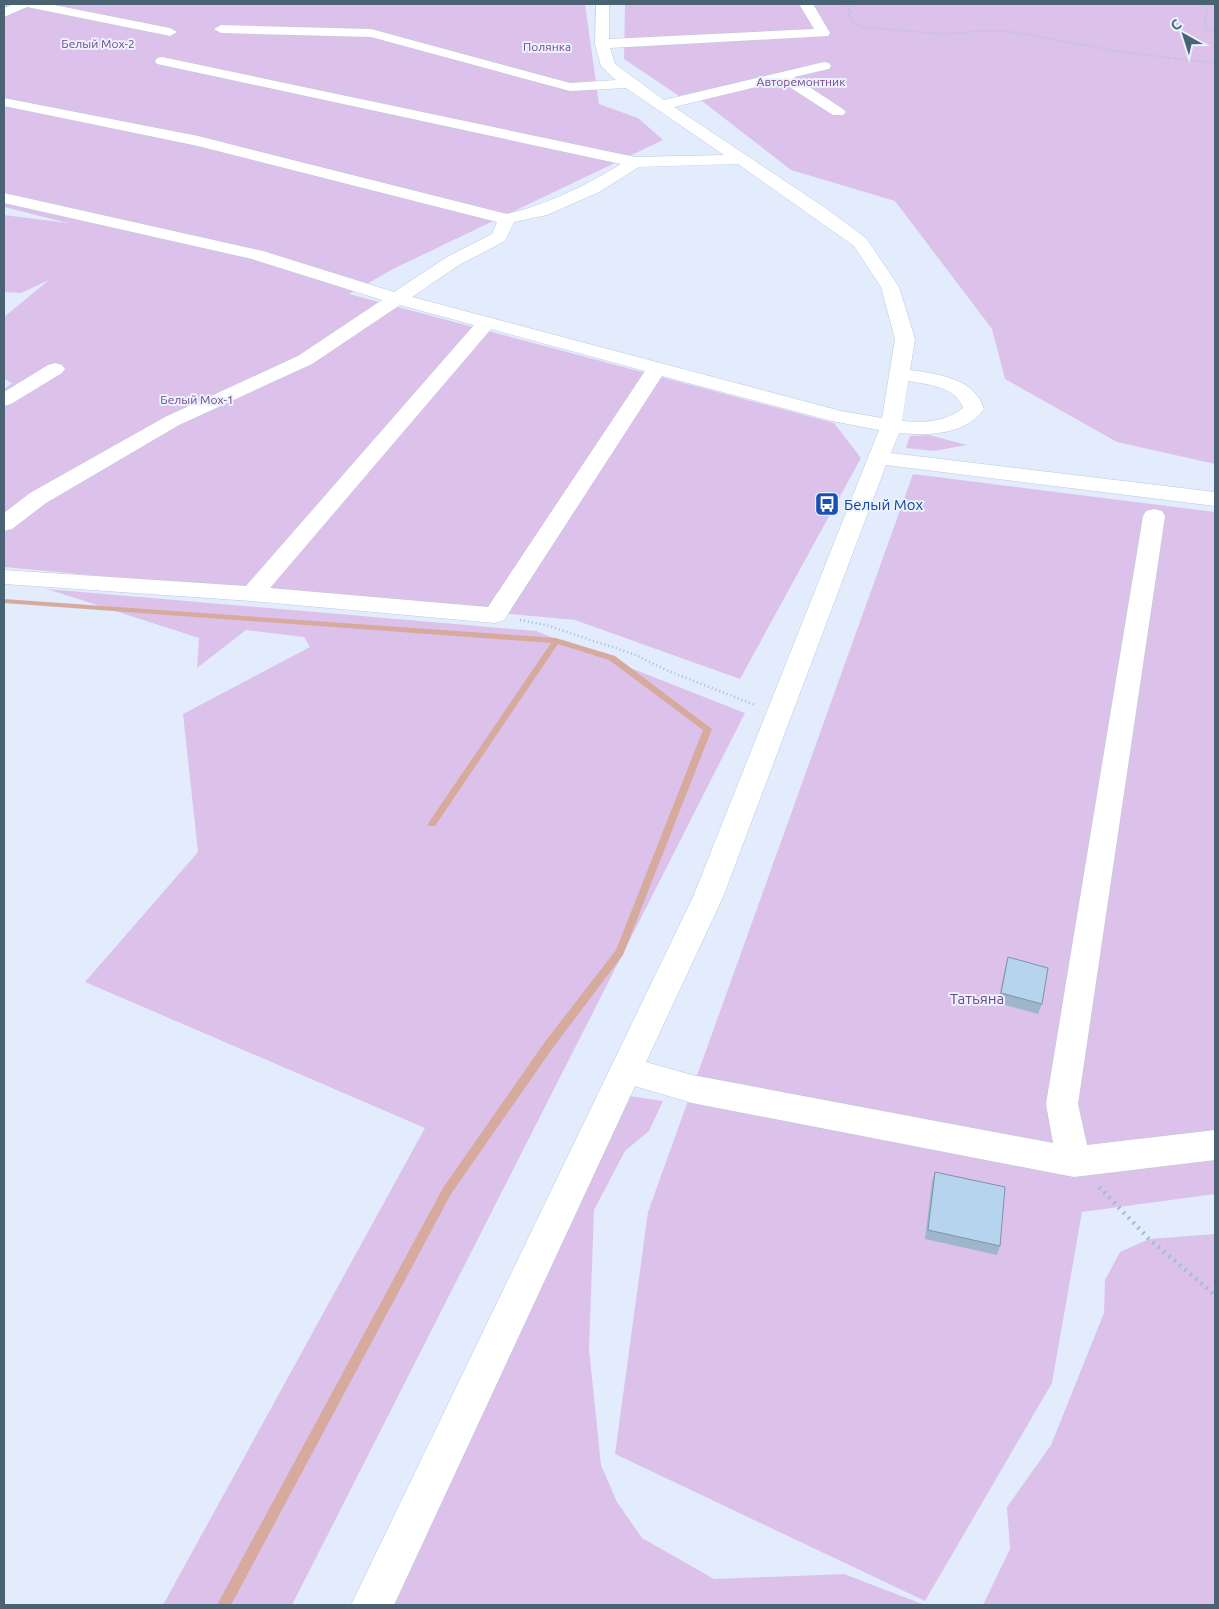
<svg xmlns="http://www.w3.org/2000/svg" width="1219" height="1609" viewBox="0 0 1219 1609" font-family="Ubuntu,sans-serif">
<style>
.green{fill:#dcc2ea}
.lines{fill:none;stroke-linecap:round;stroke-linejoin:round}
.stream{fill:#d7aa9e;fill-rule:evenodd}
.minor-casing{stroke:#bacadc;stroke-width:1}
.path-far2{stroke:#9ebed6;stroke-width:2;stroke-dasharray:0.5 2;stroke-linecap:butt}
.path-far1{stroke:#9ebed6;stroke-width:2.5;stroke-dasharray:1 3;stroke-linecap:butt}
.path{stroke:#9ebed6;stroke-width:4.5;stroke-dasharray:2 5;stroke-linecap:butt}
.minor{fill:#fff;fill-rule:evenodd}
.wall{fill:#9db6cc}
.building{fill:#b6d4ed;stroke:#7f94a6}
.labels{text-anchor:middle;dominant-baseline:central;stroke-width:4;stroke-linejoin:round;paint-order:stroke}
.far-park-label{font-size:12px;fill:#764786;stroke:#eaf1ff}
.transit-label{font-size:15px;fill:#164399;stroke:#eaf1ff;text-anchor:start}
.park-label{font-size:15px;fill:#764786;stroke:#eaf1ff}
</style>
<rect width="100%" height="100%" fill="#e3ecfc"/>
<g class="green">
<polygon points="4,4 585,4 599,104 638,118 663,140 393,269 349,294 834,423 861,458 740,679 575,620 4,567 4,389 12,383 4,379 4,317 49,280 21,293 4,292 4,215 68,223 4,207"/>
<polygon points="625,4 1215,4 1215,464 1117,442 1005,379 992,329 895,201 791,170 693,94 679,96 624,59"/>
<polygon points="929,435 967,445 934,451 906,448 910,436"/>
<polygon points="913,474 1215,512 1215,1194 1082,1212 1052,1383 925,1601 615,1454 648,1212"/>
<polygon points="47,589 536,631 745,713 292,1605 163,1605 425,1128 85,982 198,852 183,714 310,647 304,637 246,630 197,668 199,638"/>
<polygon points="629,1096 663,1101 649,1131 625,1151 594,1210 589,1349 601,1465 617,1502 642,1538 714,1579 844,1574 925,1605 393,1605"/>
<polygon points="1215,1234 1215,1605 983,1605 1010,1549 1007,1507 1051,1445 1104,1313 1105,1280 1120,1252 1149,1239"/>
</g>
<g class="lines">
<polygon class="stream" points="4,599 556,638 615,656 712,729 623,955 552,1049 451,1194 231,1605 217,1605 443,1188 544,1043 616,950 703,730 609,660 558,644 435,826 429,826 428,824 429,822 551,643 4,603"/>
<defs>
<g id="minor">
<polygon points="14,4 49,4 170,28 177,32 170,36 27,7 4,17 4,8"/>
<path d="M596,4H609V39L814,29L799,4H813L830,33L828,36L610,48L615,64L664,100L824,62L829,63L831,66L829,69L794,77L843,109L846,112L843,115H833L780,81L674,107L824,207L866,238L899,287L915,339L910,370C937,374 975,378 984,409C966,435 927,436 899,433L891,453L1215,492V506L886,465L723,897L646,1062L692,1075L1053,1143L1046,1104L1143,516L1146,511L1154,509L1162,511L1165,516L1078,1104L1087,1145L1215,1130V1160L1074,1177L692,1103L635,1086L394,1605H351L693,897L879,430L832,421L662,376L504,620L495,623L252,601L4,584V570L246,586L474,325L400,305L312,364L179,425L46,503L12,529L4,531V513L30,493L165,417L298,356L382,300L252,259L4,203V193L263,251L394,292L447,257L492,234L497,222L198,146L4,106V98L198,136L507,214C549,204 585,186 621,164L162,65L157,64L155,61L157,58L162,57L635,157L724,155L626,88L570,91L371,37L221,33L214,29L221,25L371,29L570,83L616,80L601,66L595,44ZM738,164L854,246L881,287L895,339L882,418L841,411L412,297L459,265L505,241L514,222L547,215L599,192L639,167ZM491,329L645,371L488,607L270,588ZM908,381C926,384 957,387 963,408C945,422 925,423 902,421Z"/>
<polygon points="55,363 62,365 65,369 62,373 11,404 4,406 4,392 48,365"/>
</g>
</defs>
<use href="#minor" class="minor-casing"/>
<g class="path-far2">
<polyline points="849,4 848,9 851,12 849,15 856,25 864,27 943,34 981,31 1013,32 1122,52 1215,63"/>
<polyline points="1208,4 1204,27 1215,32"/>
</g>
<polyline class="path-far1" points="520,620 546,625 636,655 666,670 755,705"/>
<polyline class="path" points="1099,1187 1149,1239 1215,1295"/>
<use href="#minor" class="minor"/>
</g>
<g class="wall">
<polygon points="1008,957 1042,1004 1038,1014 998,1003 1005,968"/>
<polygon points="935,1172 1000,1246 997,1255 925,1239 932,1181"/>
</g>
<g class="building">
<polygon points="1008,957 1048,968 1042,1004 1001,993"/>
<polygon points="935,1172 1005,1187 1000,1246 928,1230"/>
</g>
<defs>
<symbol id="bus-square" viewBox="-11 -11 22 22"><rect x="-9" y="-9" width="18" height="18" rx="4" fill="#1a4fb4" stroke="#eaf1ff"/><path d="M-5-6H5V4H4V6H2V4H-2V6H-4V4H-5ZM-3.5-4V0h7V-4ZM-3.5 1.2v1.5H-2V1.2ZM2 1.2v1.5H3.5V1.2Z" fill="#fff"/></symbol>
</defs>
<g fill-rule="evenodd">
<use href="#bus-square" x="813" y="490" width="28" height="28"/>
</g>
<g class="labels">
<g class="far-park-label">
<text x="98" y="43">Белый Мох-2</text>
<text x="547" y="46">Полянка</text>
<text x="801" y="81">Авторемонтник</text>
<text x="197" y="399">Белый Мох-1</text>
</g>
<g class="transit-label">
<text x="844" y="504">Белый Мох</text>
</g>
<g class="park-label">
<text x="977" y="998">Татьяна</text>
</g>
</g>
<rect width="1219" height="1609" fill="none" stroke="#496374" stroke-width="10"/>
<g transform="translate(1184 35) rotate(321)" stroke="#eaf1ff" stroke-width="4" paint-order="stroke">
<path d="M0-4L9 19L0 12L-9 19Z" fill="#496374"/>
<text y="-8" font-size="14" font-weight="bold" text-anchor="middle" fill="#496374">С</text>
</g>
</svg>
